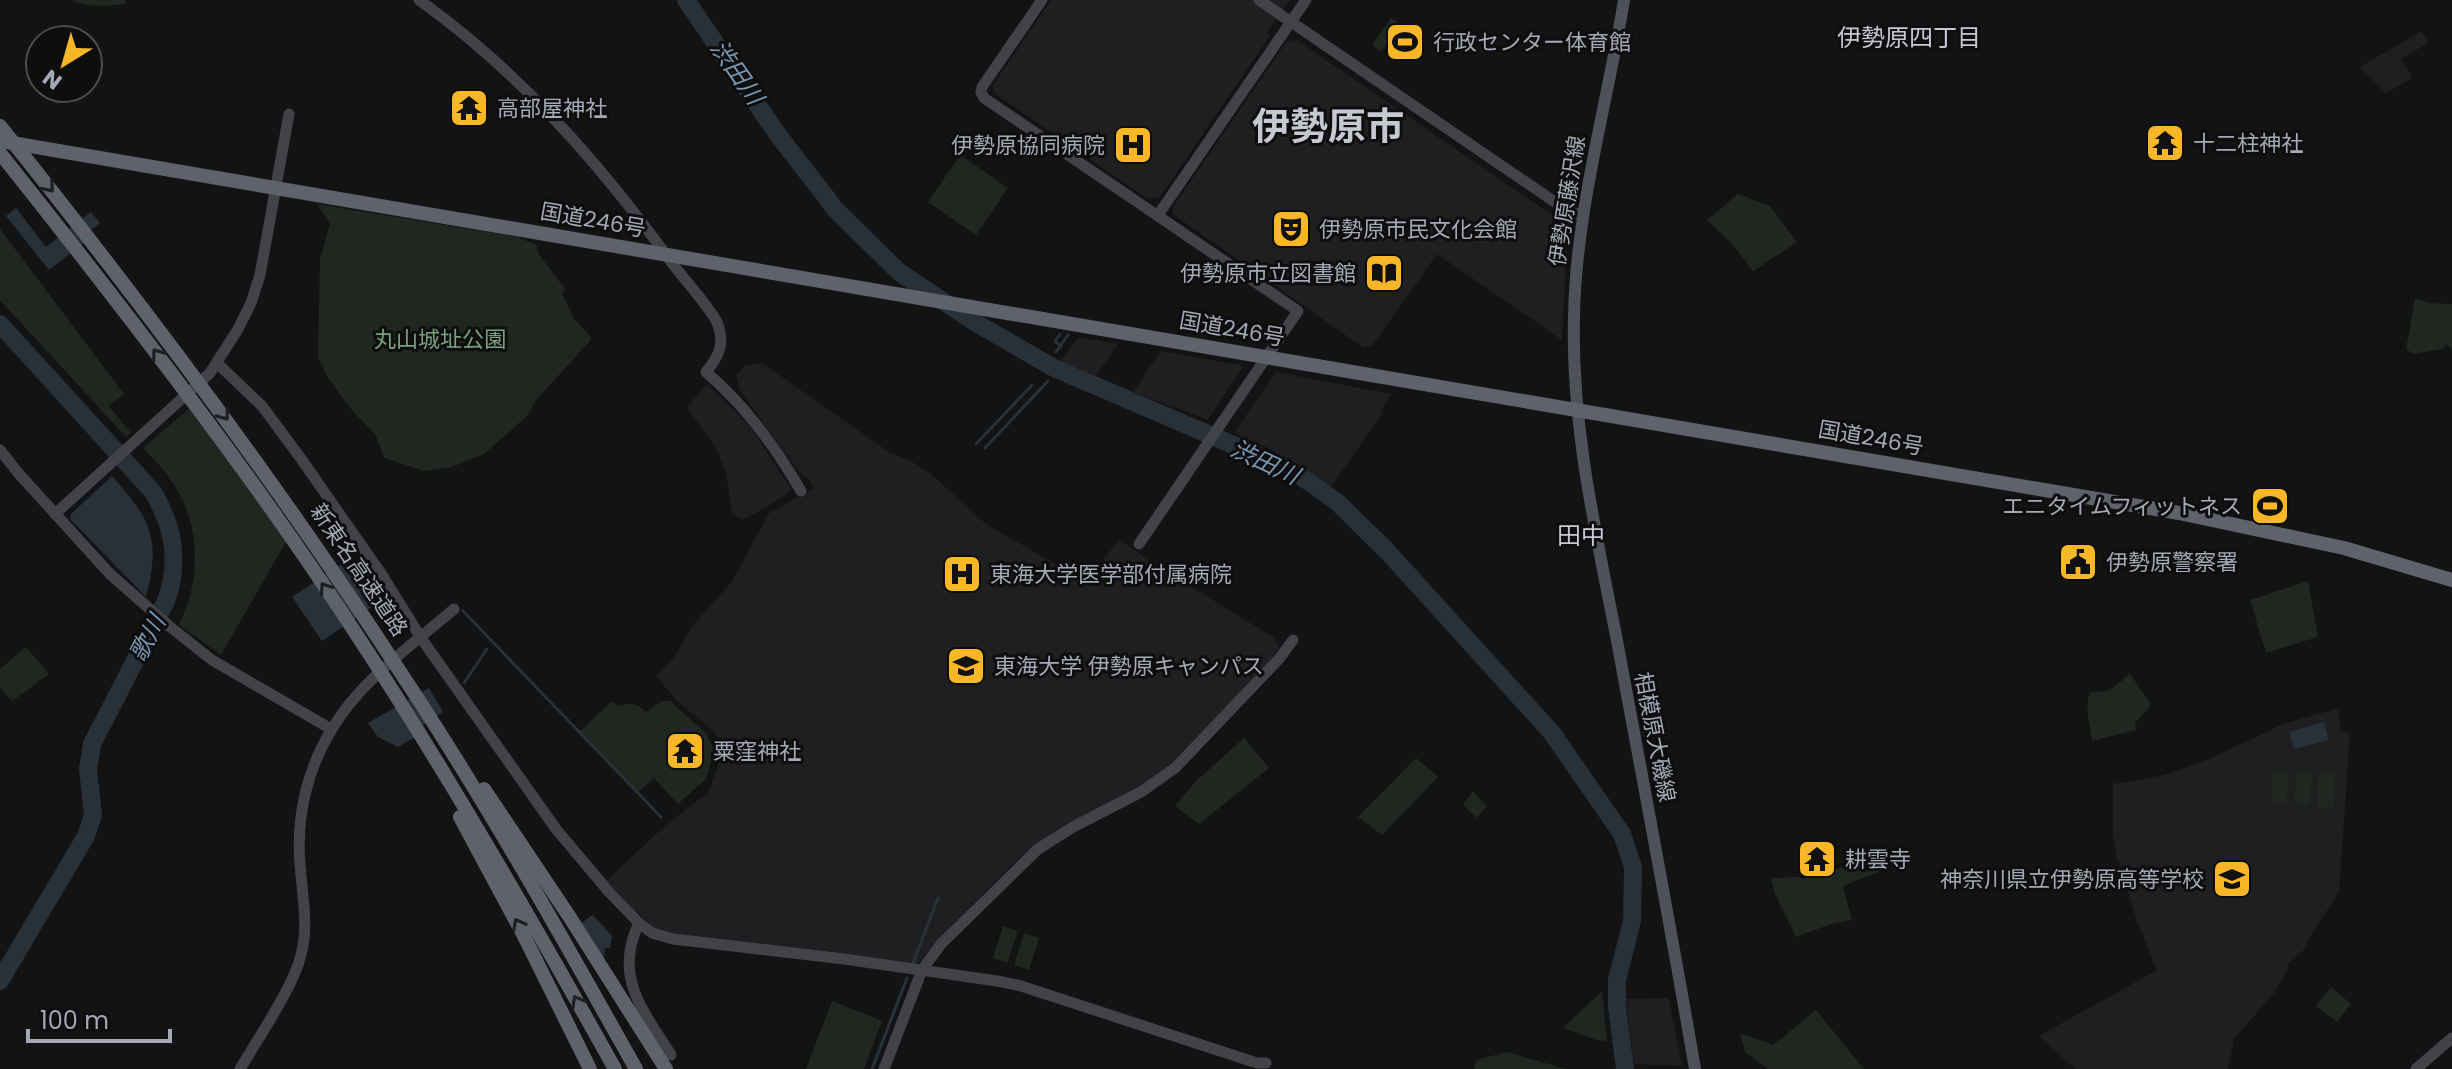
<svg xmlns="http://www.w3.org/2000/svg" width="2452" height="1069" viewBox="0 0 2452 1069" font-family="Poppins,'Noto Sans JP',sans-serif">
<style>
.built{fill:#1f1f21}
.green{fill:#1f2720}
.water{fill:#283138}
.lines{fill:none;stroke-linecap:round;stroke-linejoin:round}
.stream{stroke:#283138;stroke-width:3}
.river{stroke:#283138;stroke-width:18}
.secondary{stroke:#414349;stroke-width:11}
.primary{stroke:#4f5159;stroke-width:12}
.highway{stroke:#5f626b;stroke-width:14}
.oneway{stroke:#1e1f21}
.labels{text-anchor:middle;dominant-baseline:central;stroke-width:6;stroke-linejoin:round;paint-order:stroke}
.poi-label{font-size:22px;fill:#a4a9b5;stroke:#0e0e0f;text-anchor:start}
.street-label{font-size:22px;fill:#a4a9b5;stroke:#0e0e0f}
.park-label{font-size:22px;fill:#7aa17d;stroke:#0e0e0f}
.neighbourhood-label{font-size:24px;fill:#c5c8d1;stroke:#0e0e0f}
.water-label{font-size:24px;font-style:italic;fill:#7996b2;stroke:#0e0e0f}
.town-label{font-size:38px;font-weight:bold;fill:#c5c8d1;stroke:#0e0e0f}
</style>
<rect width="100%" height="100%" fill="#131314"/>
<g class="built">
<polygon points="1051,0 1290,0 1267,33 1270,36 1160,197 1148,199 994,93 993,85"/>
<polygon points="2422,31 2428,43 2401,59 2413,78 2386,93 2360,67"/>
<polygon points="1297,40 1568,226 1562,340 1437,254 1372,346 1364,348 1174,215 1172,208 1287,41"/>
<polygon points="1079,337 1118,344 1096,376 1060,361"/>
<polygon points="1161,351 1241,365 1242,368 1208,420 1133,392"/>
<polygon points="762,363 889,452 909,460 930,473 986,524 1085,581 1089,580 1119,539 1148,560 1273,637 1279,646 1273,658 1167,768 1125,796 1065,825 1018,859 936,941 921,961 915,966 668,933 653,928 606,881 667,824 709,792 724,746 712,730 677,701 656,676 673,659 692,626 731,583 769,513 813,489 809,479 799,472 740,391 736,375 745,365"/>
<polygon points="1276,372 1391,394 1383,407 1382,414 1331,487 1268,448 1234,433"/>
<polygon points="707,384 749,425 791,489 783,497 747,518 742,519 732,514 726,473 716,448 687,407"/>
<polygon points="2339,708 2340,730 2350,734 2339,892 2306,943 2307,947 2287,965 2289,968 2274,993 2234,1039 2228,1069 2075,1069 2039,1036 2157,970 2137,921 2117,857 2113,836 2113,784 2165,775 2212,758 2283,724"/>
<polygon points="1669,998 1682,1066 1634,1064 1626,999"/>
</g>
<g class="green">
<path d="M71,0H125V4C106,6 88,8 71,0Z"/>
<polygon points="1391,18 1400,24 1381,52 1372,45"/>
<polygon points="960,155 1008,188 976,235 928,202"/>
<polygon points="1738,194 1770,206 1797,242 1753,271 1733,245 1707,220"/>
<polygon points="317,204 517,237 537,245 538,253 565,289 562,293 574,319 591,337 591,340 536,400 528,415 484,454 452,467 424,471 384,458 376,436 351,409 328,378 318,357 320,259 330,224"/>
<polygon points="0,229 124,394 109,406 131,433 126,437 0,300"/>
<polygon points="2415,298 2429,303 2452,304 2452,349 2448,345 2442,349 2414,354 2406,349"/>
<path d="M191,407L287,540L221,655L179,625C202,576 202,522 168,476C161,466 151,457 143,448Z"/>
<polygon points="2308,581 2318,637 2266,653 2250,600"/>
<polygon points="26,647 49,674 12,701 0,688 0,669"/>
<path d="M2130,674L2150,703V707L2135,723L2136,730L2092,741C2090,724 2084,708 2090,692L2109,691Z"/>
<path d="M662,701H670L706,733L714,750L706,779L678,804L654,778L638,792L580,731L610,703L614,702L618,706C630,702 637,703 646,712Z"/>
<polygon points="1244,738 1269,768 1199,824 1175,806 1195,782"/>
<polygon points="1416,758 1438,777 1382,835 1358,817"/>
<polygon points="2273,770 2289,771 2286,804 2271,803"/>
<polygon points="2296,771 2312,772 2309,806 2294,805"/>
<polygon points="2319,773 2335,774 2333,808 2317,807"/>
<polygon points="1473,791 1487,806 1477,818 1463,805"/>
<polygon points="1874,858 1879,872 1843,886 1852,920 1831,924 1796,937 1775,894 1771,878 1801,877 1802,879"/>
<polygon points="1003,926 1018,931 1007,963 993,958"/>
<polygon points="1024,933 1039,938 1029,970 1014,965"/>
<polygon points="2331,987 2351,1004 2337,1022 2316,1006"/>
<polygon points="1602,991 1607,1041 1597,1040 1563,1028"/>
<polygon points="832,1001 882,1021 864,1069 806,1069"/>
<polygon points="1816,1010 1864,1069 1768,1069 1745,1052 1740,1033 1773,1045"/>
<polygon points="1507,1052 1566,1069 1474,1069 1476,1060"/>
</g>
<g class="water">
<polygon points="16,208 46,247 91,212 100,223 81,238 84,243 49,270 6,216"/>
<path d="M112,476C151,519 161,539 146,597L70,519L71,514Z"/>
<polygon points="349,559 370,589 365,593 373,606 322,641 292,597"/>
<polygon points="429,688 443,712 423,725 426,731 398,747 378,737 368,723"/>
<polygon points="2324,722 2329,740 2294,749 2289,732"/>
<polygon points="593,915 612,936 610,948 605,948 604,960 581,923"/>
</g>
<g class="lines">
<g class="stream">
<polyline points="1060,334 1055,341 1061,346"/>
<polyline points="1056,352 1068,335"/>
<polyline points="1052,375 1054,368"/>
<polyline points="976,444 1032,385"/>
<polyline points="985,448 1048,381"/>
<polyline points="463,611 661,817"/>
<polyline points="464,683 487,649"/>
<polyline points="913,963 938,898"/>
<polyline points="872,1069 907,978"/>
</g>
<g class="river">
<polyline points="686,0 778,135 816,184 835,209 899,272 976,323 1054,368 1273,462 1299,475 1337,502 1387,551 1552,733 1622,834 1633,867 1632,921 1617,980 1617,1007 1625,1069"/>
<path d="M0,324L153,492C174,527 180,562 166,601L92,744L88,769L93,815L86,836L0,981"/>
</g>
<g class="secondary">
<path d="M419,0C519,71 601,165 672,263C687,283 705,301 717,322C725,343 720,355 706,372C746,406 775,446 801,491"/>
<polyline points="1042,0 982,87 981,92 984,98 1298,311 1139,544"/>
<polyline points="1259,0 1568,211 1582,215"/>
<polyline points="1158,215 1306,0"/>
<polyline points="217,363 262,406 302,460 382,575 421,638 556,829 609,892 639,923 652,933 673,939 844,959 997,981 1021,986 1257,1063 1266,1063"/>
<polyline points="0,450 19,474 110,574 169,626 212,660 331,729"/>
<polyline points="55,514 210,373 238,329 251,303 260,275 289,114"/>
<path d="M639,923C613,977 643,1010 671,1055"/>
<path d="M240,1069C258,1038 293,988 301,955C309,926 302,894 300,864C296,817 307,769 332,729C361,680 411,646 454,609"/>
<polyline points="884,1069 922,970 941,944 1038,849 1073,827 1141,792 1175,768 1279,659 1293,640"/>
<polyline points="2416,1069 2452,1038"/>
</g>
<path class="primary" d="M1624,0C1607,106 1576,209 1574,316C1571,428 1597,537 1618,646C1644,787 1671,928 1695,1069"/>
<g class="highway">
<path d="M0,126C142,303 277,483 401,673C486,801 561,935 636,1069"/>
<polyline points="0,141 2179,513 2344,548 2452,580"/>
<path d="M0,153C94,271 187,390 274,513C400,691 509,879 615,1069"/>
<polyline points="484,789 569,916 666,1069"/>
<polyline points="460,817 524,936 590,1069"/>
</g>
</g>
<defs><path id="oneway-chevron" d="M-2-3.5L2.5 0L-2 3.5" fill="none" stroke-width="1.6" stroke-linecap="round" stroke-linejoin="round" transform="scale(2)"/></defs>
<g class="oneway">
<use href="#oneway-chevron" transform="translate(49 187) rotate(51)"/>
<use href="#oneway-chevron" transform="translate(157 354) rotate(-126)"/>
<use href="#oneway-chevron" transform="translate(224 415) rotate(54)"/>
<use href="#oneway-chevron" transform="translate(325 588) rotate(-124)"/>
<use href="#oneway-chevron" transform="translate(518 924) rotate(-118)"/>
<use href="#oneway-chevron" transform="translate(577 1001) rotate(-119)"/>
</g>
<defs>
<symbol id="stadium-square" viewBox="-11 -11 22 22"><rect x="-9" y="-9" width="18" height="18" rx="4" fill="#f8b727" stroke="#0e0e0f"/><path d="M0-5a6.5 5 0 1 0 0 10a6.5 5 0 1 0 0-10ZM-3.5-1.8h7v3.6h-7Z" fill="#111"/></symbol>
<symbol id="temple-square" viewBox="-11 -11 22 22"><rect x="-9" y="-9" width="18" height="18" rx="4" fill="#f8b727" stroke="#0e0e0f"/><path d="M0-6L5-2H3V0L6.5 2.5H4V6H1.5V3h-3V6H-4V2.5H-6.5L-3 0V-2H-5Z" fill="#111"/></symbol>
<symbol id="hospital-square" viewBox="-11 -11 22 22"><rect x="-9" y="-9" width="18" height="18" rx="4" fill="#f8b727" stroke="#0e0e0f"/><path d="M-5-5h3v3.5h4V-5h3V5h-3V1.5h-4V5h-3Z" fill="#111"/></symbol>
<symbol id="theatre-square" viewBox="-11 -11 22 22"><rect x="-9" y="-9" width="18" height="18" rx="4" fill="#f8b727" stroke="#0e0e0f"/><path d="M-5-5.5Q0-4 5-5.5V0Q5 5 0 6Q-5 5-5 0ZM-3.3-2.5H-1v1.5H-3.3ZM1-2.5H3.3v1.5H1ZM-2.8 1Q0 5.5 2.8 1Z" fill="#111"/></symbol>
<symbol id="library-square" viewBox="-11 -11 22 22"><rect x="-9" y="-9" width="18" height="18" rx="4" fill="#f8b727" stroke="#0e0e0f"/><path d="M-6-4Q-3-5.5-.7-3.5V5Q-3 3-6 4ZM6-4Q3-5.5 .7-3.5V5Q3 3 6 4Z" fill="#111"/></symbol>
<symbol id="civic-square" viewBox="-11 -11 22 22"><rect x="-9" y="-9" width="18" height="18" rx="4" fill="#f8b727" stroke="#0e0e0f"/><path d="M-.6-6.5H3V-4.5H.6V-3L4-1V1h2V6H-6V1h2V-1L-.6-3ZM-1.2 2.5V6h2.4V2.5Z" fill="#111"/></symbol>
<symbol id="university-square" viewBox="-11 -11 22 22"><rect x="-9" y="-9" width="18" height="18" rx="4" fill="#f8b727" stroke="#0e0e0f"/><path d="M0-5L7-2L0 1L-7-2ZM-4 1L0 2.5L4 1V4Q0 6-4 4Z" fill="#111"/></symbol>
<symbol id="school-square" viewBox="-11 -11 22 22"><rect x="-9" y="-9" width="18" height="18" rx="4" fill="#f8b727" stroke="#0e0e0f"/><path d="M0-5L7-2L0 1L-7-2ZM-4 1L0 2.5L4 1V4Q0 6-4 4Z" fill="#111"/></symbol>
</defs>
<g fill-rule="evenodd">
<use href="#stadium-square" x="1383" y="20" width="44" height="44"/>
<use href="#temple-square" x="447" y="86" width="44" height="44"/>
<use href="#temple-square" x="2143" y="121" width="44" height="44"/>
<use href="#hospital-square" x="1111" y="123" width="44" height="44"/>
<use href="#theatre-square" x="1269" y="207" width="44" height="44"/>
<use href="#library-square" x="1362" y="251" width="44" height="44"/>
<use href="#stadium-square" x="2248" y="484" width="44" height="44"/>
<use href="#civic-square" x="2056" y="540" width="44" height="44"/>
<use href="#hospital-square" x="940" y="552" width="44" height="44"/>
<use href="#university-square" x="944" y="644" width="44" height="44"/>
<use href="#temple-square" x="663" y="729" width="44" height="44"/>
<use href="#temple-square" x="1795" y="837" width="44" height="44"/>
<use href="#school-square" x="2210" y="857" width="44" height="44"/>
</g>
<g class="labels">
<g class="poi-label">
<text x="1433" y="42">行政センター体育館</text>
<text x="497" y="108">高部屋神社</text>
<text x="2193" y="143">十二柱神社</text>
<text x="1105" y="145" text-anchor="end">伊勢原協同病院</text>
<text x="1319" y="229">伊勢原市民文化会館</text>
<text x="1356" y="273" text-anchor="end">伊勢原市立図書館</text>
<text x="2242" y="506" text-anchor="end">エニタイムフィットネス</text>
<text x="2106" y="562">伊勢原警察署</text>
<text x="990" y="574">東海大学医学部付属病院</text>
<text x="994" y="666">東海大学 伊勢原キャンパス</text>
<text x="713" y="751">粟窪神社</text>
<text x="1845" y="859">耕雲寺</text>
<text x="2204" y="879" text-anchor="end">神奈川県立伊勢原高等学校</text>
</g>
<g class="street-label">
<text transform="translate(1567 201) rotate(-81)">伊勢原藤沢線</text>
<text transform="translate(593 220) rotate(10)">国道246号</text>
<text transform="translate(1232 329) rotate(10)">国道246号</text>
<text transform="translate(1871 438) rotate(10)">国道246号</text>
<text transform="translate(359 570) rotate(56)">新東名高速道路</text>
<text transform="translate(1655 737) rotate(79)">相模原大磯線</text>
</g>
<g class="park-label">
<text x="440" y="339">丸山城址公園</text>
</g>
<g class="neighbourhood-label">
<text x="1909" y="37">伊勢原四丁目</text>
<text x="1581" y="535">田中</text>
</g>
<g class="water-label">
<text transform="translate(737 72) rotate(55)">渋田川</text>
<text transform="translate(1265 462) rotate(25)">渋田川</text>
<text transform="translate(147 638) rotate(-62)">歌川</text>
</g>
<g class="town-label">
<text x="1328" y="126">伊勢原市</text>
</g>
</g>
<g transform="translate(64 64) rotate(217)"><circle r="38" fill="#0e0e0f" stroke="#4a4c51" stroke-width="2"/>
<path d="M0-6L14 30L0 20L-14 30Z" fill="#f8b727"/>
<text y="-12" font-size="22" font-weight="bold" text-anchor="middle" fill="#a4a9b5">N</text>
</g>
<path d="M28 1029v12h142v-12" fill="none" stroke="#a4a9b5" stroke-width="4"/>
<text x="40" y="1029" font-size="24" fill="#a4a9b5" stroke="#0e0e0f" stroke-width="6" paint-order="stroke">100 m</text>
</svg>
